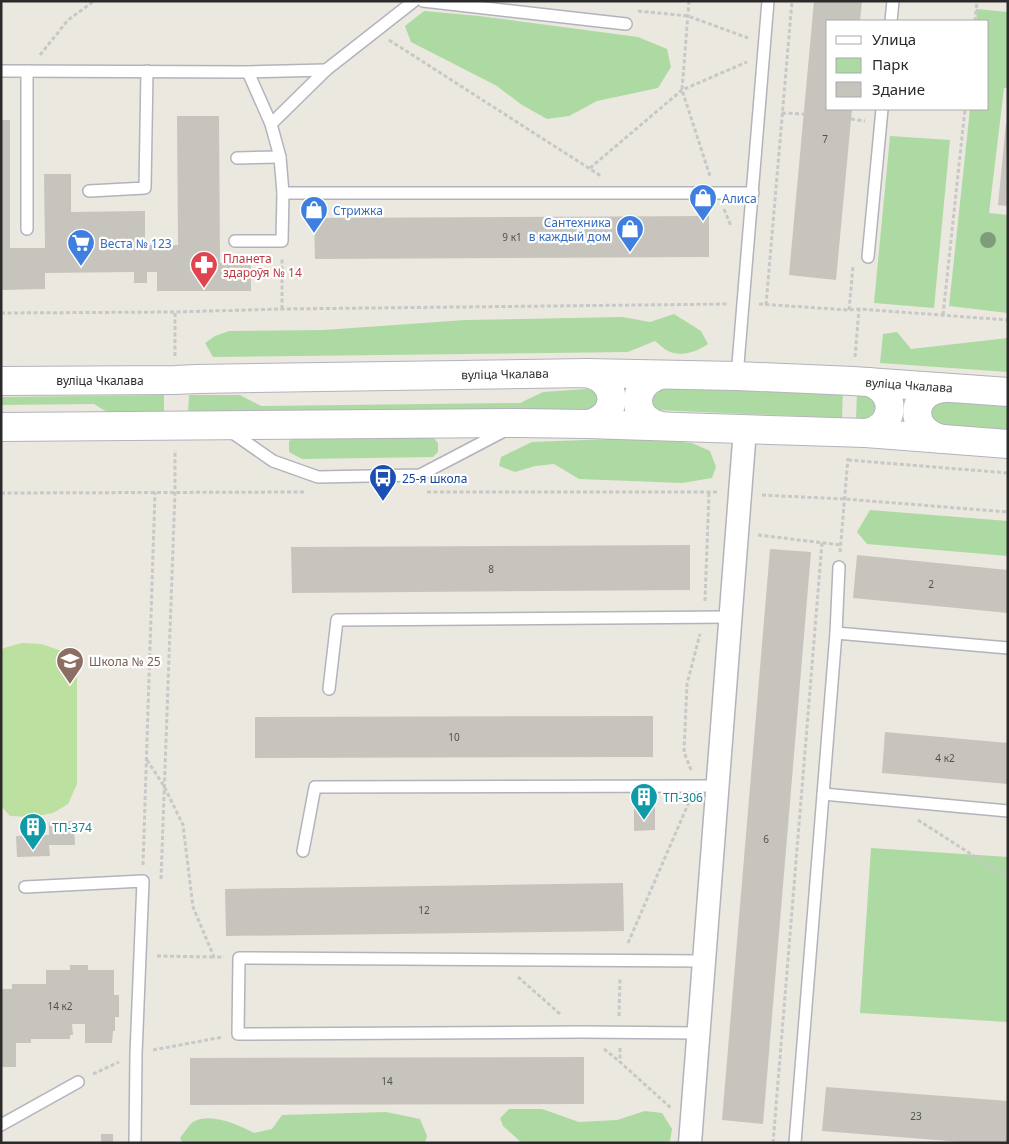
<svg xmlns="http://www.w3.org/2000/svg" width="1009" height="1144" viewBox="0 0 1009 1144" font-family="'Noto Sans',sans-serif">
<style>
.green{fill:#addaa2}
.pitch{fill:#bbe09f}
.building{fill:#c7c4be}
.lines{fill:none;stroke-linecap:round;stroke-linejoin:round}
.service-casing{stroke:#b2b3bd;stroke-width:14}
.minor-casing{stroke:#b2b3bd;stroke-width:25}
.secondary-casing{stroke:#b2b3bd;stroke-width:30}
.path{stroke:#c8c8c8;stroke-width:3;stroke-dasharray:4 2.5;stroke-linecap:butt}
.service{stroke:#fff;stroke-width:11}
.minor{stroke:#fff;stroke-width:22}
.secondary{stroke:#fff;stroke-width:28}
.tree{fill:#7f9d78}
.labels{text-anchor:middle;dominant-baseline:central;stroke-width:4.5;stroke-linejoin:round;paint-order:stroke}
.number-label{font-size:10px;fill:#525150}
.shop-label{font-size:12px;fill:#366cbe;stroke:#fff;text-anchor:start}
.health-label{font-size:12px;fill:#be3a42;stroke:#fff;text-anchor:start}
.street-label{font-size:12px;fill:#2b2b2b;stroke:#fff}
.transit-label{font-size:12px;fill:#164399;stroke:#fff;text-anchor:start}
.education-label{font-size:12px;fill:#785e54;stroke:#fff;text-anchor:start}
.culture-label{font-size:12px;fill:#0d838f;stroke:#fff;text-anchor:start}
</style>
<rect width="100%" height="100%" fill="#ebe8df"/>
<g class="green">
<polygon points="976,9 1008,12 1008,88 1004,88 989,213 1008,215 1008,313 949,306 970,109 988,109 988,21 977,21"/>
<polygon points="424,11 479,16 638,37 667,49 671,67 658,88 597,101 569,116 547,119 522,105 497,86 411,42 405,26"/>
<polygon points="890,136 950,140 934,308 874,303"/>
<path d="M674,314L701,331L708,344C697,352 681,357 668,351C664,349 659,344 655,341L628,352L213,357L205,343L215,336L229,331L324,330L465,320L622,317L650,322Z"/>
<polygon points="897,332 911,349 1008,338 1008,372 880,363 883,334"/>
<polygon points="654,386 843,392 842,418 655,410 647,404"/>
<polygon points="586,389 596,390 601,399 599,407 589,411 188,413 189,395 240,395 261,406 520,403 543,392"/>
<polygon points="857,393 871,394 880,406 872,419 856,419"/>
<polygon points="164,395 164,416 115,417 94,404 1,405 1,397"/>
<polygon points="931,401 1008,402 1008,430 942,425 931,420"/>
<polygon points="298,436 433,437 438,443 438,452 433,457 302,459 289,452 289,441"/>
<polygon points="639,438 692,443 710,451 716,467 712,478 682,483 579,479 554,464 535,466 515,472 499,466 501,457 532,442"/>
<polygon points="870,510 1008,521 1008,556 867,544 857,532"/>
<polygon points="871,848 1008,857 1008,1022 860,1013"/>
<polygon points="509,1109 542,1109 579,1122 617,1120 645,1111 662,1113 672,1129 670,1141 660,1143 522,1143 503,1126 500,1118"/>
<path d="M386,1112L420,1119L427,1136L425,1143H183L180,1138C184,1133 189,1125 193,1122C211,1112 238,1125 254,1133L272,1129L282,1115Z"/>
</g>
<polygon class="pitch" points="22,643 41,644 68,653 77,673 77,784 68,804 53,813 32,817 10,816 1,806 1,651 4,648"/>
<g class="building">
<polygon points="814,1 862,1 860,21 828,21 828,109 852,109 836,280 789,275"/>
<polygon points="177,116 219,116 220,263 251,263 251,291 157,291 157,272 147,272 147,283 134,283 134,272 45,273 45,289 1,290 1,120 10,120 10,248 45,248 44,174 71,174 71,212 145,211 145,245 178,245"/>
<polygon points="1006,123 1008,123 1008,206 998,205"/>
<polygon points="709,216 709,257 315,259 314,218"/>
<polygon points="690,545 690,590 292,593 291,547"/>
<polygon points="770,549 811,552 763,1124 722,1120"/>
<polygon points="857,555 1008,570 1008,613 853,598"/>
<polygon points="653,716 653,757 255,758 255,717"/>
<polygon points="885,732 1008,743 1008,784 882,773"/>
<polygon points="634,794 655,794 655,830 634,831"/>
<polygon points="74,821 75,845 49,845 50,856 17,857 16,836 49,835 49,822"/>
<polygon points="623,883 624,931 226,936 225,889"/>
<polygon points="70,965 88,965 88,970 114,970 114,995 119,995 119,1017 115,1017 115,1031 113,1031 112,1043 85,1043 85,1024 72,1024 73,1035 70,1035 70,1039 31,1039 31,1043 16,1043 16,1067 1,1067 1,989 12,989 12,984 46,984 46,970 70,970"/>
<polygon points="584,1057 584,1104 190,1105 190,1058"/>
<polygon points="826,1087 1008,1101 1008,1143 975,1143 822,1131"/>
<rect x="101" y="1134" width="12" height="9"/>
</g>
<g class="lines">
<defs>
<g id="service">
<polyline points="423,1 626,24"/>
<polyline points="891,21 893,1"/>
<polyline points="1,71 248,72 326,70"/>
<polyline points="27,71 27,229"/>
<polyline points="271,124 326,70 414,1"/>
<polyline points="237,158 280,157"/>
<polyline points="89,191 145,188 147,71"/>
<polyline points="283,193 753,193"/>
<polyline points="235,241 282,241 283,193 280,157 271,124 248,72"/>
<polyline points="868,257 882,109"/>
<polyline points="737,376 768,1"/>
<polyline points="230,431 273,461 318,477 420,475 506,430"/>
<polyline points="836,633 839,567"/>
<polyline points="329,689 337,620 730,617"/>
<polyline points="823,794 1008,811"/>
<polyline points="303,851 315,787 717,786"/>
<polyline points="25,887 143,881 136,1054 135,1143"/>
<polyline points="698,1033 581,1032 238,1034 239,958 704,961"/>
<polyline points="1,1125 78,1082"/>
<polyline points="795,1143 836,633 1008,648"/>
</g>
<polyline id="minor" points="690,1143 745,429"/>
<g id="secondary">
<path d="M587,373C619,380 620,417 588,424"/>
<path d="M660,375C630,385 631,419 661,426"/>
<polyline points="1,381 175,380 197,379 587,373 737,376 853,381 1008,392"/>
<polyline points="1,427 519,423 588,424 866,433 1008,444"/>
<path d="M866,433C896,427 898,392 869,382"/>
<path d="M942,439C907,431 910,390 945,388"/>
</g>
</defs>
<use href="#service" class="service-casing"/>
<use href="#minor" class="minor-casing"/>
<use href="#secondary" class="secondary-casing"/>
<g class="path">
<polyline points="689,1 682,90 710,176"/>
<polyline points="638,11 688,16 748,38"/>
<polyline points="975,21 977,1"/>
<polyline points="389,40 601,176"/>
<polyline points="40,55 68,20 94,1"/>
<polyline points="782,113 804,114"/>
<polyline points="851,119 865,121"/>
<polyline points="590,168 682,90 747,62"/>
<polyline points="724,209 731,226"/>
<polyline points="759,304 849,310 859,309 1008,320"/>
<polyline points="766,305 792,1"/>
<polyline points="282,309 282,257"/>
<polyline points="849,310 853,266"/>
<polyline points="1,313 175,312 282,309 728,304"/>
<polyline points="943,315 965,109"/>
<polyline points="175,356 175,312"/>
<polyline points="855,357 859,309"/>
<polyline points="848,460 1008,473"/>
<polyline points="427,492 718,492"/>
<polyline points="1,493 305,492"/>
<polyline points="762,495 845,499 1008,512"/>
<polyline points="758,535 841,545"/>
<polyline points="840,552 848,458"/>
<polyline points="705,601 709,492"/>
<polyline points="147,760 164,786 183,825 193,907 214,957 224,957"/>
<polyline points="691,770 684,752 687,684 700,634"/>
<polyline points="918,820 1008,878"/>
<polyline points="143,865 155,492"/>
<polyline points="161,879 175,492 175,450"/>
<polyline points="628,943 689,802"/>
<polyline points="157,956 214,957"/>
<polyline points="518,977 560,1014"/>
<polyline points="619,1016 620,978"/>
<polyline points="620,1048 620,1062"/>
<polyline points="604,1049 620,1062 671,1108"/>
<polyline points="153,1050 223,1037"/>
<polyline points="93,1074 119,1062"/>
<polyline points="773,1143 822,543"/>
</g>
<use href="#service" class="service"/>
<use href="#minor" class="minor"/>
<use href="#secondary" class="secondary"/>
</g>
<circle class="tree" cx="988" cy="240" r="8"/>
<defs>
<symbol id="shop-pin" viewBox="-11 -11 22 30"><path d="M0 17L-7.5 6A9.5 9.5 0 1 1 7.5 6Z" fill="#3f7fe0" stroke="#fff"/><path d="M-5-2.5h2.3a2.7 3.5 0 0 1 5.4 0H5L5.5 6h-11ZM-1.5-2.5h3a1.5 2.3 0 0 0-3 0Z" fill="#fff"/></symbol>
<symbol id="supermarket-pin" viewBox="-11 -11 22 30"><path d="M0 17L-7.5 6A9.5 9.5 0 1 1 7.5 6Z" fill="#3f7fe0" stroke="#fff"/><path d="M-6-5.5h2.5l.6 2H6L4.5 2H-2.5L-4.4-4H-6ZM-1.5 3.2a1.3 1.3 0 1 0 .1 0ZM3 3.2a1.3 1.3 0 1 0 .1 0Z" fill="#fff"/></symbol>
<symbol id="pharmacy-pin" viewBox="-11 -11 22 30"><path d="M0 17L-7.5 6A9.5 9.5 0 1 1 7.5 6Z" fill="#e0444e" stroke="#fff"/><path d="M-2-6h4v4h4v4h-4v4h-4v-4h-4v-4h4Z" fill="#fff"/></symbol>
<symbol id="bus-pin" viewBox="-11 -11 22 30"><path d="M0 17L-7.5 6A9.5 9.5 0 1 1 7.5 6Z" fill="#1a4fb4" stroke="#fff"/><path d="M-5-6H5V4H4V6H2V4H-2V6H-4V4H-5ZM-3.5-4V0h7V-4ZM-3.5 1.2v1.5H-2V1.2ZM2 1.2v1.5H3.5V1.2Z" fill="#fff"/></symbol>
<symbol id="school-pin" viewBox="-11 -11 22 30"><path d="M0 17L-7.5 6A9.5 9.5 0 1 1 7.5 6Z" fill="#8d6e63" stroke="#fff"/><path d="M0-5L7-2L0 1L-7-2ZM-4 1L0 2.5L4 1V4Q0 6-4 4Z" fill="#fff"/></symbol>
<symbol id="building-pin" viewBox="-11 -11 22 30"><path d="M0 17L-7.5 6A9.5 9.5 0 1 1 7.5 6Z" fill="#0f9aa8" stroke="#fff"/><path d="M-4-6H4V6H1V3H-1V6H-4ZM-2.5-4.3h1.7v1.8h-1.7ZM.8-4.3h1.7v1.8H.8ZM-2.5-1h1.7V.8h-1.7ZM.8-1h1.7V.8H.8Z" fill="#fff"/></symbol>
</defs>
<g fill-rule="evenodd">
<use href="#shop-pin" x="687" y="182" width="32" height="43"/>
<use href="#shop-pin" x="298" y="194" width="32" height="43"/>
<use href="#shop-pin" x="614" y="213" width="32" height="43"/>
<use href="#supermarket-pin" x="65" y="227" width="32" height="43"/>
<use href="#pharmacy-pin" x="188" y="249" width="32" height="43"/>
<use href="#bus-pin" x="367" y="462" width="32" height="43"/>
<use href="#school-pin" x="54" y="645" width="32" height="43"/>
<use href="#building-pin" x="628" y="781" width="32" height="43"/>
<use href="#building-pin" x="17" y="811" width="32" height="43"/>
</g>
<g class="labels">
<g class="number-label">
<text x="825" y="139">7</text>
<text x="512" y="237">9 к1</text>
<text x="491" y="569">8</text>
<text x="931" y="584">2</text>
<text x="454" y="737">10</text>
<text x="945" y="758">4 к2</text>
<text x="766" y="839">6</text>
<text x="424" y="910">12</text>
<text x="60" y="1006">14 к2</text>
<text x="387" y="1081">14</text>
<text x="916" y="1116">23</text>
</g>
<g class="shop-label">
<text x="722" y="198">Алиса</text>
<text x="333" y="210">Стрижка</text>
<text x="611" y="222" text-anchor="end">Сантехника<tspan x="611" dy="14">в каждый дом</tspan></text>
<text x="100" y="243">Веста № 123</text>
</g>
<g class="health-label">
<text x="223" y="258">Планета<tspan x="223" dy="14">здароўя № 14</tspan></text>
</g>
<g class="street-label">
<text transform="translate(505 374) rotate(-1)">вуліца Чкалава</text>
<text x="100" y="380">вуліца Чкалава</text>
<text transform="translate(909 385) rotate(4)">вуліца Чкалава</text>
</g>
<g class="transit-label">
<text x="402" y="478">25-я школа</text>
</g>
<g class="education-label">
<text x="89" y="661">Школа № 25</text>
</g>
<g class="culture-label">
<text x="663" y="797">ТП-306</text>
<text x="52" y="827">ТП-374</text>
</g>
</g>
<rect width="1009" height="1144" fill="none" stroke="#2b2b2b" stroke-width="5"/>
<rect x="826" y="20" width="162" height="90" fill="#ffffff" stroke="#aaaaaa"/>
<rect x="836" y="36" width="25" height="8" fill="#ffffff" stroke="#aaaaaa"/>
<text x="872" y="45" font-size="15" fill="#2b2b2b">Улица</text>
<rect x="836" y="58" width="25" height="15" fill="#addaa2" stroke="#aaaaaa"/>
<text x="872" y="70" font-size="15" fill="#2b2b2b">Парк</text>
<rect x="836" y="82" width="25" height="15" fill="#c7c4be" stroke="#aaaaaa"/>
<text x="872" y="95" font-size="15" fill="#2b2b2b">Здание</text>
</svg>
